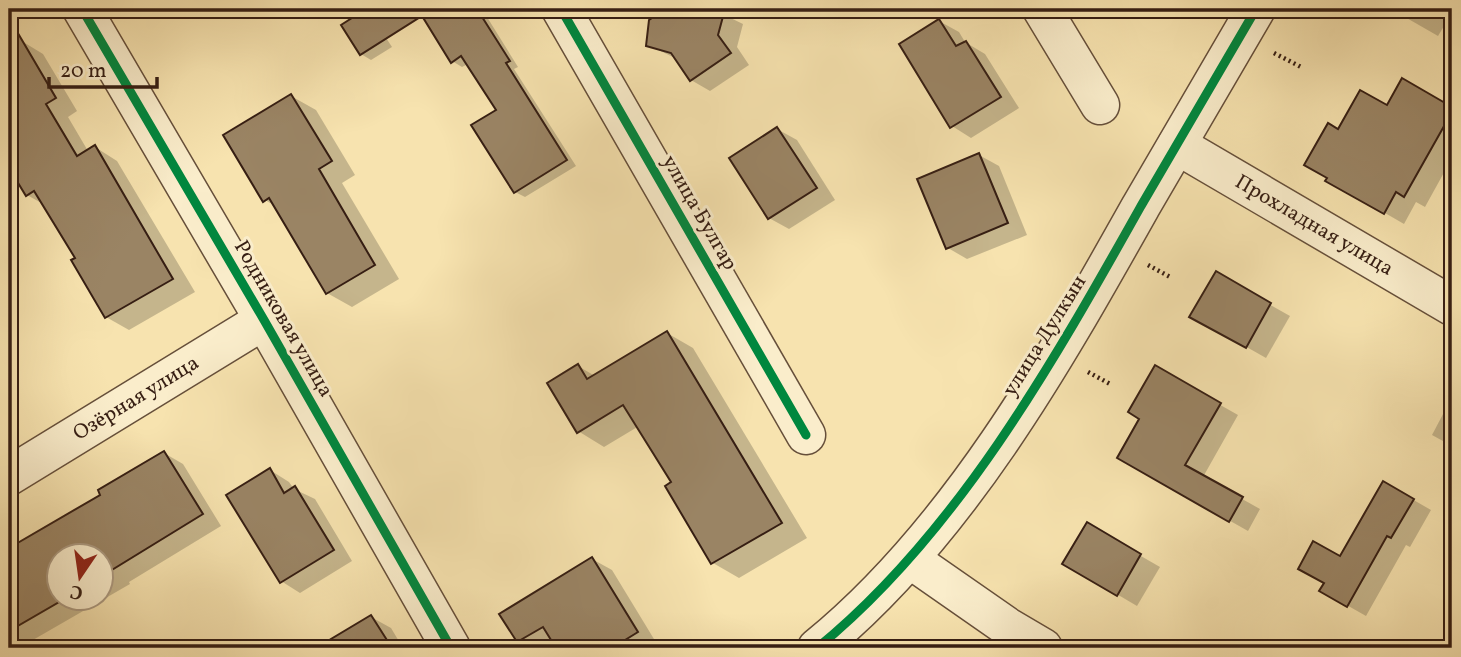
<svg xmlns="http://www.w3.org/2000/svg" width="1461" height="657" viewBox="0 0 1461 657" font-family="Vollkorn,serif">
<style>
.shadow{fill:#0003;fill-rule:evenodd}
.building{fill:#9a8464;stroke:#361e13;stroke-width:2}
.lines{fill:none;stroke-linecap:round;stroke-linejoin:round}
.minor-casing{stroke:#664f3a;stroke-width:41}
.path{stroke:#361e13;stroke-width:4.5;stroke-dasharray:2 3.5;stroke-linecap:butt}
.minor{stroke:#faedcb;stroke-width:38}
.cycleway-casing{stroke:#faedcb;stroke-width:13}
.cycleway{stroke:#00873e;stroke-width:9}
.labels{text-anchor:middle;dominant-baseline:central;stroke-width:6;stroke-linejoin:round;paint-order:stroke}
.street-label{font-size:21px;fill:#361e13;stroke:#faedcb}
</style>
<rect width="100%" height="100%" fill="#f7e3af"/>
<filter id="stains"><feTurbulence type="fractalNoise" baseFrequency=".00286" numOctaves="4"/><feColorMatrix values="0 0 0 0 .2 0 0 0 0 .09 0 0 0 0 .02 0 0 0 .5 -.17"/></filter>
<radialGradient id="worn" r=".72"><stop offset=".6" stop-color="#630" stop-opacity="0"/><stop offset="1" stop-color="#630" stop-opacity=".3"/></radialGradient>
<g class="shadow">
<polygon points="419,9 482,9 518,67 514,69 576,166 525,197 515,192 498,111 468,64 462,67 452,61"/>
<polygon points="669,9 712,9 743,24 737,47 749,65 710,91 691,80 677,59 648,45 651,21"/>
<polygon points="1391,9 1452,9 1452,13 1438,36"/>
<polygon points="373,18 392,47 371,60 361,54"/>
<polygon points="939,21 959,32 965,42 985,54 1019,108 971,138 952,126"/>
<polygon points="20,40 43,54 77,111 68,117 88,151 95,147 117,161 195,292 129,330 106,317 77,258 45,205 27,195 9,155 9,47"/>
<polygon points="1402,81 1452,109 1452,158 1425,207 1416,202 1404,224 1328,180 1339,131 1388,107"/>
<polygon points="291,96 316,110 355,175 342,183 399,279 352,307 327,293 277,207 265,200"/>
<polygon points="777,129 797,140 835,200 789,229 769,218"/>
<polygon points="979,155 999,166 1027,235 967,259 948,248"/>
<polygon points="1216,274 1290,316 1266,358 1192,316"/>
<polygon points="667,333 693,348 807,538 739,578 713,563 674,483 639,426 604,447 578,431 578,366 595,376"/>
<polygon points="1155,368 1238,415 1203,477 1260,509 1248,531 1119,458 1142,418"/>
<polygon points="1452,397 1452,446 1432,435"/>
<path d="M164,453L183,464L221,526L129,582L130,584L19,648H9V551L103,496ZM60,556H102V598H60Z"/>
<polygon points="270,470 289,482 294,489 315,499 352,561 300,593 281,581"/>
<polygon points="1384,483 1431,510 1410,547 1406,545 1366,616 1322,591"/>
<polygon points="1087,525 1160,567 1137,606 1064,563"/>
<polygon points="592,559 612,570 657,644 649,648 558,648 554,642 545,648 530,648 518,641"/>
<polygon points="371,617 391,628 403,648 330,648 327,644"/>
</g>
<g class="building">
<polygon points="366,9 477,9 510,61 506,63 567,160 514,193 471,125 496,110 461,56 451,63 422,16 360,55 341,25"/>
<polygon points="666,9 725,9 718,35 731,53 690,81 671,53 646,46 649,20"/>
<polygon points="9,18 56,98 46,104 77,156 95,145 173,279 105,318 71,260 75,258 34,191 26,196 9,168"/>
<polygon points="939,19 956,46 966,41 1001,97 950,128 899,44"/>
<polygon points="1402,78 1452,107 1452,112 1404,197 1396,192 1384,214 1325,181 1327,178 1304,165 1328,123 1338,129 1360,90 1387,105"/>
<polygon points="291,94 332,161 319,169 375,265 326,294 269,198 263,202 223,135"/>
<polygon points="777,127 817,188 768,219 729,158"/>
<polygon points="979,153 1008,223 946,249 917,179"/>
<polygon points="1216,271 1271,303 1246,348 1189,317"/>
<polygon points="667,331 782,523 711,564 665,486 671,482 623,405 577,433 547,383 578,364 587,379"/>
<polygon points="1155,365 1221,403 1185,465 1243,497 1229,522 1117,458 1139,419 1128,412"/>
<polygon points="164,451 203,514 102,576 102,556 60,556 60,598 66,598 9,631 9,548 100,495 98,490"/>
<polygon points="270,468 284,493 295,486 334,550 280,583 226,495"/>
<polygon points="1383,481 1414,499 1391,538 1387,536 1347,607 1319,591 1324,583 1298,569 1313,541 1340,556"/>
<polygon points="1087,522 1141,554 1117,596 1062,564"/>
<polygon points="592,557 638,632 612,648 556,648 543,627 517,642 499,614"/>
<polygon points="371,615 392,648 316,648"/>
</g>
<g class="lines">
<defs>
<g id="minor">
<polyline points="82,9 264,320 451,648"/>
<polyline points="561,9 806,435"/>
<polyline points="1042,9 1100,105"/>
<path id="s1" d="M1177,145L1452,306"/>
<path id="s2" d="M9,476L264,320"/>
<polyline points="910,559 1009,628 1043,648"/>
<path d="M817,648C957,534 1054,361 1141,206C1179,140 1218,75 1256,9"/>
</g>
</defs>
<use href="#minor" class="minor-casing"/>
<g class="path">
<polyline points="1274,53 1301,67"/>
<polyline points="1148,265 1172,278"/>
<polyline points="1088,372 1112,385"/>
</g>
<use href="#minor" class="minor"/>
<defs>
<g id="cycleway">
<polyline points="82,9 264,320 451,648"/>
<polyline points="561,9 806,435"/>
<path d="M817,648C957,534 1054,361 1141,206C1179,140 1218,75 1256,9"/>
</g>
</defs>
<use href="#cycleway" class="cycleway-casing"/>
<use href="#cycleway" class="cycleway"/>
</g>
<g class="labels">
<g class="street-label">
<text transform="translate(699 213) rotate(60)">улица Булгар</text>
<text stroke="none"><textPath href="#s1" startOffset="159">Прохладная улица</textPath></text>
<text transform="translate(283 319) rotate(60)">Родниковая улица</text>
<text transform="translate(1045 336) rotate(-58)">улица Дулкын</text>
<text stroke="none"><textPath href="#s2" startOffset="149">Озёрная улица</textPath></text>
</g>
</g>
<rect width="1461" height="657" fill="none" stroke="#f7e3af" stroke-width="35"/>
<rect x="10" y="10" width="1440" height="636" fill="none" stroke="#361e13" stroke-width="3.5"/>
<rect x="18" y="18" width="1426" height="622" fill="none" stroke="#361e13" stroke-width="2"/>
<g transform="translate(80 577) rotate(193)"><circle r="33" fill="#faedcb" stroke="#ac9a81" stroke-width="2"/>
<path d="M0-5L12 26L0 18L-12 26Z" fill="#8f2418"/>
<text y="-10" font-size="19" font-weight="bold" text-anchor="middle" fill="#361e13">С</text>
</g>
<path d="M49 77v10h108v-10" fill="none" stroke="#361e13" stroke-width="3.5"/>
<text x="60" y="77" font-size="21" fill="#361e13" stroke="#faedcb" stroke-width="5" paint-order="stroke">20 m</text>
<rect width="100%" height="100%" filter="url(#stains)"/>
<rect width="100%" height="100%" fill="url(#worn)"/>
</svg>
